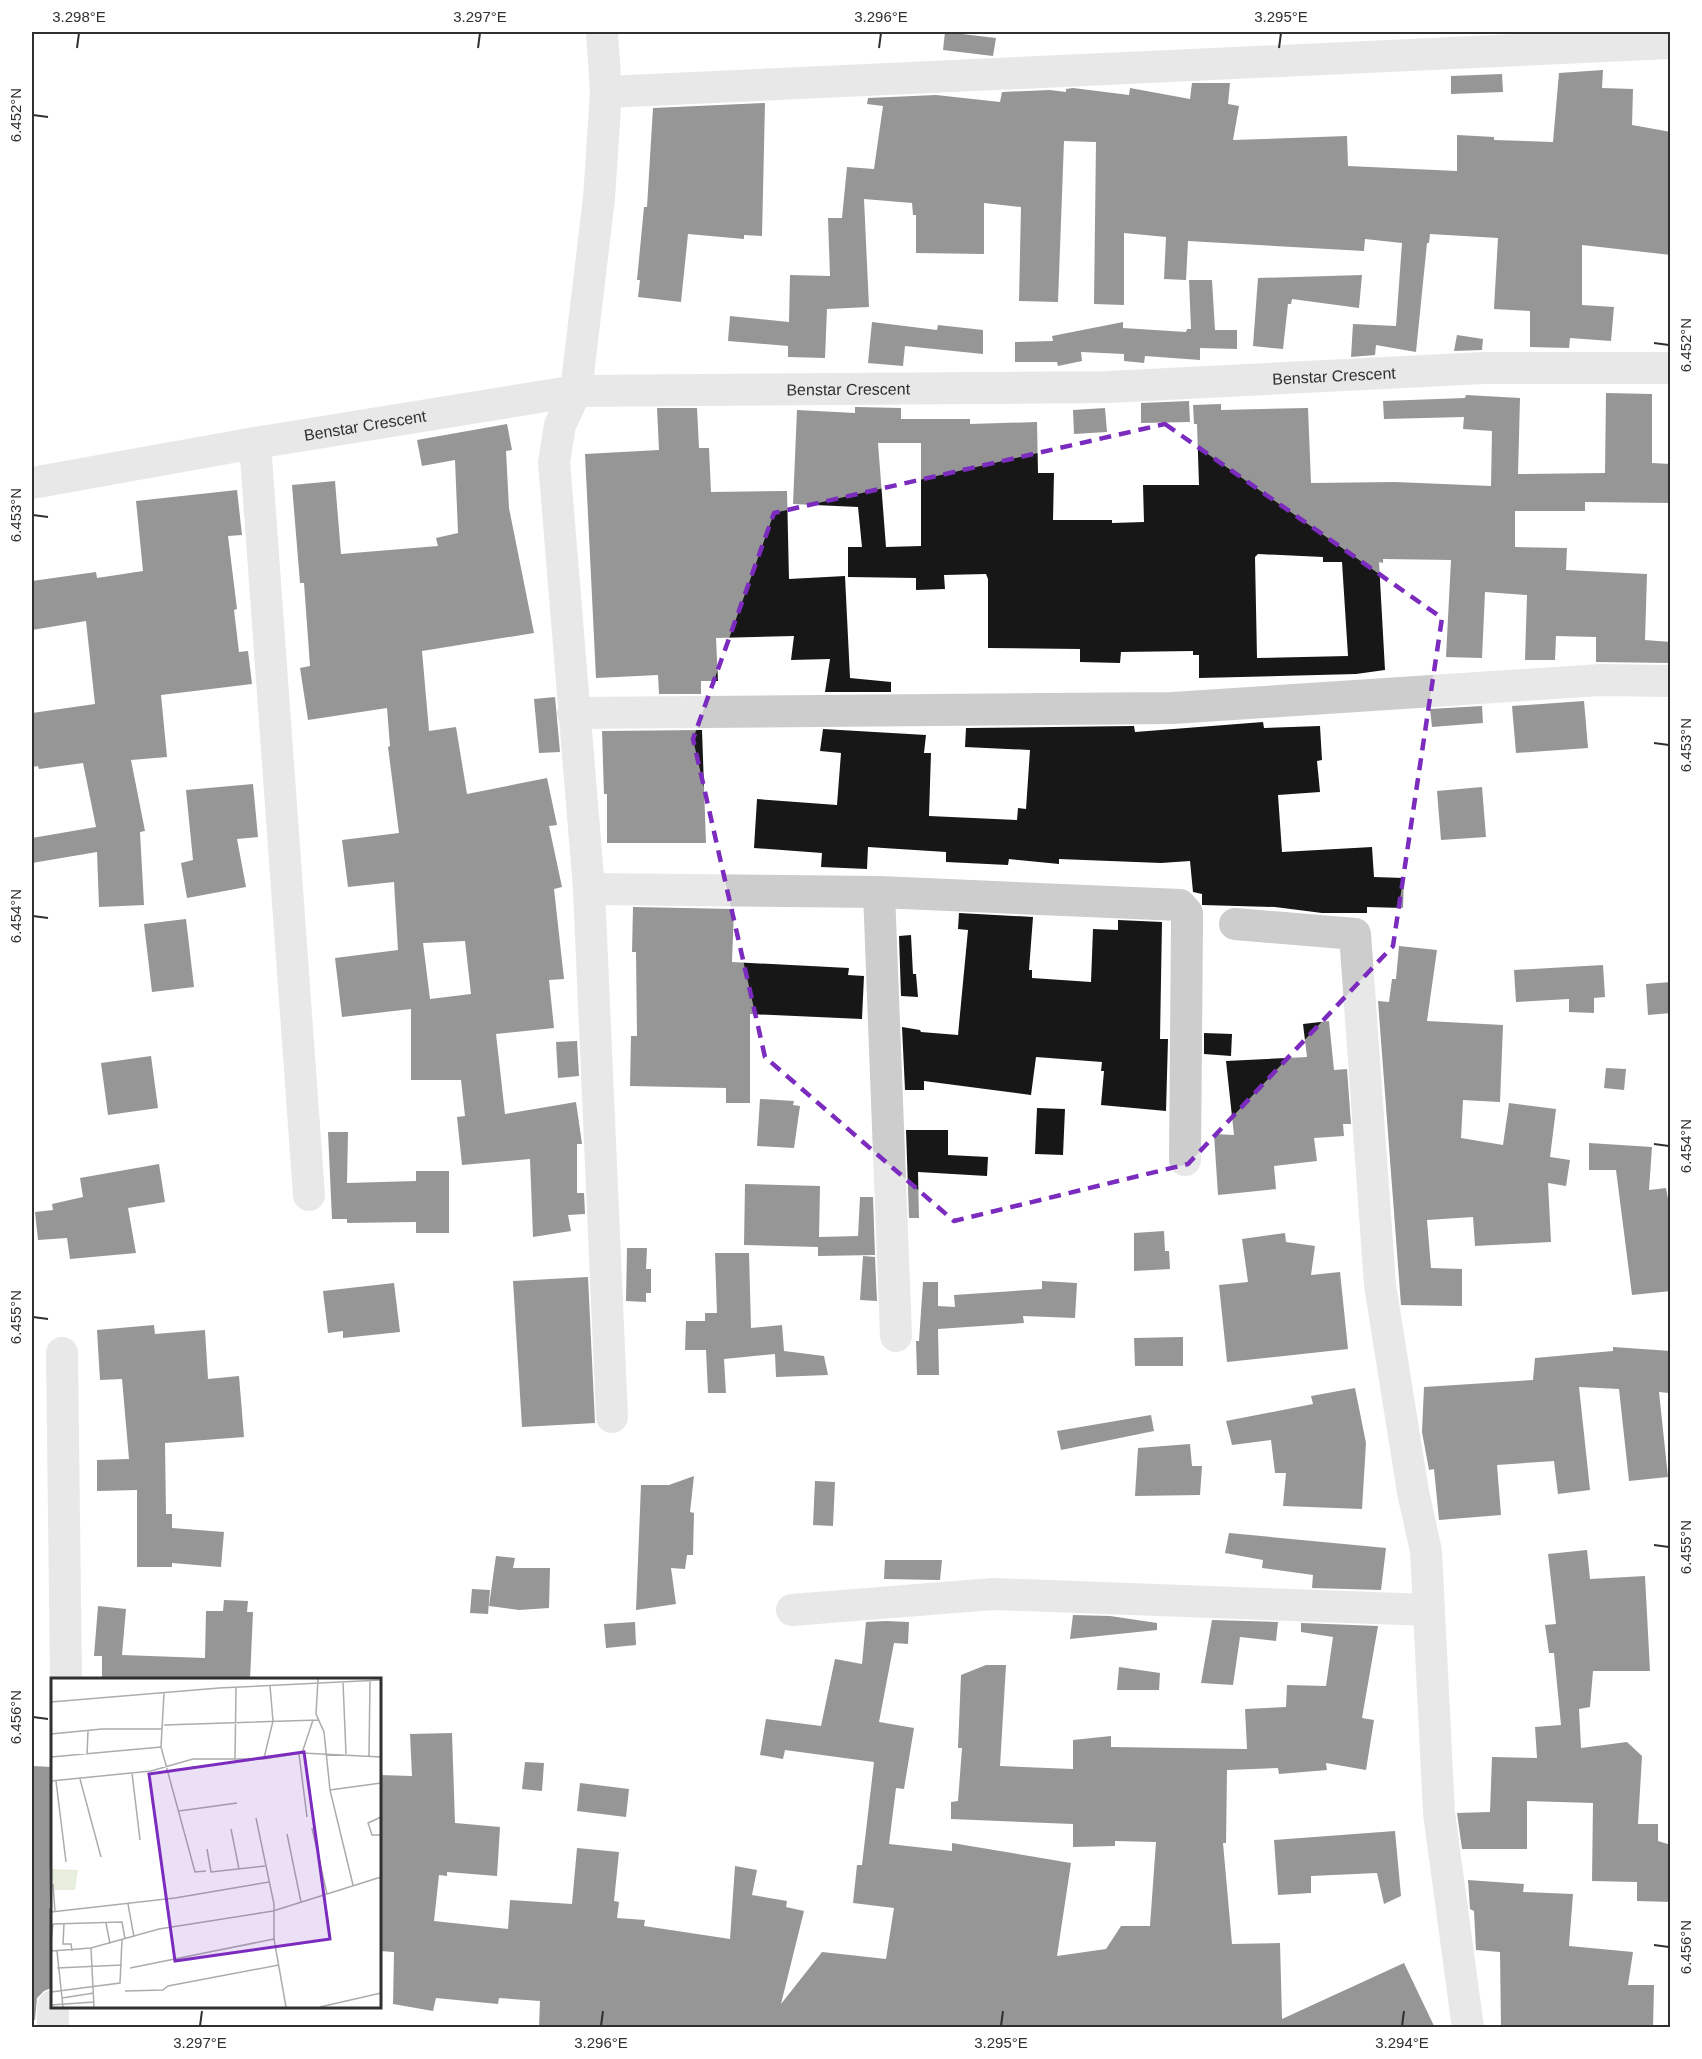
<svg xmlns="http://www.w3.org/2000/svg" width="1702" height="2059" viewBox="0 0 1702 2059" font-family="Arial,sans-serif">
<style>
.building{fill:#171717;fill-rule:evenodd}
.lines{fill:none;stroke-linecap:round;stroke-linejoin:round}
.minor{stroke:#cdcdcd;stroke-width:32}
.marked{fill:none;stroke:#7b2cbf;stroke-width:4.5;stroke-dasharray:12 8;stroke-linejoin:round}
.ticks{fill:none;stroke:#303030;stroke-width:2}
.labels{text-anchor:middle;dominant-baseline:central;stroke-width:6;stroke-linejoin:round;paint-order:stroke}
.street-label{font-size:16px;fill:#303030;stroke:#fff}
.inset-road{fill:none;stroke:#acacac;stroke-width:1.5}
.view{fill:#7b2cbf;fill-opacity:0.15;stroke:#7b2cbf;stroke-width:3}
.inset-edge{fill:none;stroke:#303030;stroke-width:3}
.neatline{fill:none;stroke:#303030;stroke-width:2}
.ticks-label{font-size:15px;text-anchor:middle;fill:#303030}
</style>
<rect width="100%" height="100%" fill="#fff"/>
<g class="building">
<polygon points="945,32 996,38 993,56 943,50"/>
<polygon points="1603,70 1602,88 1633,89 1632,125 1671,132 1671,255 1582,245 1582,305 1614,307 1611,341 1570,338 1569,348 1530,347 1530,311 1494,309 1498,238 1430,234 1429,243 1427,243 1416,352 1376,345 1375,355 1351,357 1353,324 1396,326 1402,243 1365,239 1364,251 1188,241 1186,280 1164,279 1166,237 1124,233 1124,305 1094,304 1096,142 1064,141 1058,302 1019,301 1021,207 984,203 984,254 916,253 916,215 913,215 912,203 864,199 869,307 827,309 825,358 788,357 788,346 728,341 730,316 789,322 790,275 830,276 828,218 842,218 847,167 874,169 883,106 867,104 868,98 936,95 1000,102 1002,92 1050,90 1066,92 1066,89 1073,88 1129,95 1130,88 1190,99 1192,83 1230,83 1228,104 1239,106 1233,140 1347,136 1348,166 1457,171 1457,135 1494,137 1494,140 1553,142 1559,73"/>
<polygon points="1502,74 1503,92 1451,94 1451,76"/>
<polygon points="765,103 762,236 744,235 744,239 688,234 681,302 638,297 640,280 637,280 644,207 647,207 653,108"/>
<polygon points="1362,275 1359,308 1292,299 1291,304 1288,304 1283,349 1253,346 1258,278"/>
<polygon points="1189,280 1212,280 1215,330 1237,330 1237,349 1200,348 1200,360 1145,356 1144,363 1124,361 1124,354 1081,352 1082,361 1058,366 1057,362 1015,362 1015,342 1053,341 1052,336 1123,322 1123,328 1186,332 1187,329 1191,329"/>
<polygon points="872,322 937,330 938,325 983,330 983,354 905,346 903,366 868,363"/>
<polygon points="1457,335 1483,339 1482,350 1454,351"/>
<path d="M1606,393L1652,394V463L1671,464V503L1585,502V511H1515V547L1567,548L1566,570L1647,574L1645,640L1671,642V663L1596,662V637L1556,636L1555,660H1525L1527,595L1485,592L1482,658L1446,657L1451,560L1383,559V563L1379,562L1385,670L1356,674L1199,678V655H1193V651L1121,652L1120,663L1080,662V649L988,648V579L986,574L944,575L945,589L916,590V578L848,577V547H862L858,507L793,504L797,410L855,413V407L901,408V419H970V424L1037,422L1038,473H1054L1053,520H1112V523L1144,522L1143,485H1199L1197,424H1194L1193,405L1221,404V410L1308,408L1311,483L1395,482L1491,486L1492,431L1463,429L1464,417L1384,419L1383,401L1465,398L1466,395L1520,398L1518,474L1605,473ZM878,443H921V546L886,547ZM1258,554L1323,557V562H1342L1348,656L1257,658L1255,557Z"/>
<polygon points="1189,401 1190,422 1141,423 1141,403"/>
<polygon points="657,408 697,408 699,448 709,448 711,492 787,491 789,579 845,576 850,678 891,682 891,692 825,692 830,659 791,660 794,636 716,638 718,681 701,681 701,694 659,694 658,675 596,678 585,454 659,450"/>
<polygon points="1105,408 1107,432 1074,434 1073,410"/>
<path d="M507,424L512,450L506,451L509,508L534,633L422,651L429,731L456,727L467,794L547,778L557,825L549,826L562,887L554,889L564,979L549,980L554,1028L496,1034L505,1114L576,1102L582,1144H577V1193H584L585,1214L568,1215L571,1231L533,1237L530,1159L462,1165L457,1117L465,1116L461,1080H411V1009L342,1017L335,958L398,950L394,882L348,887L342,840L399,833L388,747L390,746L387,708L308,720L300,668L310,666L304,583H300L292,485L335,481L341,554L438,546L436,538L458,533L455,460L422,466L417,440ZM465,941L471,994L430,999L423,943Z"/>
<polygon points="237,490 242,535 228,536 237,609 234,610 239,652 248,651 252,684 161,695 167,757 131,760 145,831 140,832 144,905 99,907 97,852 32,863 32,838 96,827 83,763 39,769 38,766 32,767 32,713 95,704 86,621 32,630 32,581 96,572 97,578 143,571 136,501"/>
<polygon points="555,697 560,752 539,753 534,699"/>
<polygon points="1584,701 1588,748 1516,753 1512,706"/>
<polygon points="1482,706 1483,723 1432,727 1430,709"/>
<polygon points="1263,722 1264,728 1320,726 1322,760 1317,761 1320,792 1278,795 1282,852 1372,847 1374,877 1404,878 1403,908 1367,907 1367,913 1322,913 1275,907 1202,905 1202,894 1193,892 1190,861 1161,863 1059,859 1059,864 1009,859 1008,865 946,862 946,852 868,847 867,869 821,867 822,853 754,848 757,799 837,805 841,753 820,751 823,729 926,735 924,753 931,753 929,816 1017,820 1018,808 1026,809 1030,750 965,747 966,728 1134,726 1135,732"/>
<polygon points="702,730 706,843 607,843 607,794 604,794 602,731"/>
<polygon points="253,784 258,837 237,839 246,887 187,898 181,863 193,860 186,790"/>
<polygon points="1482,787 1486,837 1441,840 1437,791"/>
<polygon points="633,907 734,909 732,962 849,968 848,975 864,976 862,1019 750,1014 750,1103 726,1103 726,1088 630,1086 631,1036 637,1036 636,952 632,952"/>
<polygon points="959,913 1033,917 1029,970 1032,970 1032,978 1091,982 1093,929 1118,930 1118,920 1162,922 1160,1039 1168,1039 1166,1111 1101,1105 1104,1071 1101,1071 1102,1062 1036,1057 1031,1095 924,1081 924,1090 905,1090 902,1027 920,1030 921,1032 958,1035 968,930 958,929"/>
<polygon points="186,919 194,987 152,992 144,924"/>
<polygon points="911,935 913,974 916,974 918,997 901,996 899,936"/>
<polygon points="1399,946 1437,950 1427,1021 1503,1025 1500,1102 1463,1100 1461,1138 1503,1145 1509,1103 1556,1109 1550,1157 1570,1160 1566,1186 1548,1183 1551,1242 1475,1246 1473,1217 1427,1220 1431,1268 1462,1269 1462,1306 1401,1305 1378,1001 1389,1002 1392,979 1396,979"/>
<polygon points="1603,965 1605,997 1594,998 1594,1013 1569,1012 1569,999 1516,1002 1514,970"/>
<polygon points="1671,982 1671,1013 1648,1015 1646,984"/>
<polygon points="1329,1021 1334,1070 1347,1069 1351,1124 1343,1124 1344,1136 1314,1138 1317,1161 1274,1166 1276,1189 1218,1195 1214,1134 1234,1135 1226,1061 1307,1057 1303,1024"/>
<polygon points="1204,1033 1232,1034 1231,1056 1204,1054"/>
<polygon points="577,1041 579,1076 558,1078 556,1042"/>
<polygon points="151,1056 158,1108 108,1115 101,1063"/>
<polygon points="1606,1068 1626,1069 1624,1090 1604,1088"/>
<polygon points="760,1099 794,1101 793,1105 800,1106 794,1148 757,1146"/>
<polygon points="1037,1108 1065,1109 1063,1155 1035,1154"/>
<polygon points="906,1130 948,1130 948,1155 988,1157 987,1176 918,1172 919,1218 909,1218"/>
<polygon points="328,1132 348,1132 347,1183 416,1181 416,1171 449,1171 449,1233 416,1233 416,1222 347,1223 347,1219 332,1219"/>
<polygon points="1589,1143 1652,1147 1649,1190 1666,1188 1671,1214 1671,1291 1632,1295 1616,1170 1589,1170"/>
<polygon points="159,1164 165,1202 128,1208 136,1253 70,1259 67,1238 38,1240 35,1212 53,1210 52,1204 83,1197 80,1178"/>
<polygon points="745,1184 820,1186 819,1237 858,1236 860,1197 873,1197 875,1255 818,1256 818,1247 744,1245"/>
<polygon points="1164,1231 1165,1251 1169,1251 1170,1269 1134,1271 1134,1233"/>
<polygon points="1285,1233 1286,1242 1315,1246 1311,1275 1340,1272 1348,1349 1227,1362 1219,1285 1248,1282 1242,1239"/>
<polygon points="627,1248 647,1248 646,1269 651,1269 651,1293 646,1293 646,1302 626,1301"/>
<polygon points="715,1253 749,1253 751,1328 782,1325 784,1351 824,1356 828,1375 776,1377 775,1354 724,1359 726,1393 708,1393 706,1350 685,1350 686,1321 705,1321 705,1313 717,1313"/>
<polygon points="863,1256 875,1257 877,1301 860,1300"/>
<polygon points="588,1277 595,1423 522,1427 513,1281"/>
<polygon points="1042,1281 1077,1283 1075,1318 1023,1316 1024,1323 938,1329 939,1375 917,1375 916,1341 919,1341 923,1282 938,1282 938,1306 955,1307 954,1295 1042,1289"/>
<polygon points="394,1283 400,1332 343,1338 343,1331 328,1333 323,1291"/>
<polygon points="154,1325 155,1334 205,1330 208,1379 239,1376 244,1437 165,1443 166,1514 172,1514 172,1528 224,1532 221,1567 172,1563 172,1567 137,1567 137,1490 97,1491 97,1460 129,1459 122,1379 100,1380 97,1330"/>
<polygon points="1183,1337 1183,1366 1135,1366 1134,1338"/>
<polygon points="1613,1347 1671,1351 1669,1393 1659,1392 1668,1477 1629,1481 1619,1389 1579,1387 1590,1490 1558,1494 1554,1461 1497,1465 1501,1515 1439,1520 1434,1469 1429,1470 1422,1432 1424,1387 1533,1380 1535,1358 1613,1351"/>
<polygon points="1355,1388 1366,1443 1362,1509 1283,1506 1286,1473 1275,1473 1271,1440 1232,1445 1226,1421 1313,1404 1311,1396"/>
<polygon points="1151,1415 1154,1431 1061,1450 1057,1431"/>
<polygon points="1190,1444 1192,1466 1202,1466 1200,1495 1135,1496 1138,1448"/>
<polygon points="694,1476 690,1512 694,1513 693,1555 687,1555 685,1569 671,1568 676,1604 636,1610 641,1485 669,1485"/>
<polygon points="815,1481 835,1482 833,1526 813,1525"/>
<polygon points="1229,1533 1386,1548 1381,1590 1312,1588 1313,1575 1262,1568 1263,1560 1225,1553"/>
<polygon points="1587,1550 1590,1579 1645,1576 1650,1671 1593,1671 1590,1707 1579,1709 1581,1748 1627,1742 1642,1756 1638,1824 1658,1824 1658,1841 1671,1845 1671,1902 1637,1901 1637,1882 1592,1881 1593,1803 1527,1801 1527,1849 1462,1849 1457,1813 1490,1812 1492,1757 1537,1758 1535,1727 1561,1725 1554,1653 1549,1653 1545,1625 1556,1624 1548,1554"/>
<polygon points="496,1556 515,1558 513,1568 550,1568 549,1608 519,1610 489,1606"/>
<polygon points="885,1560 942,1560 940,1580 884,1579"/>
<polygon points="472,1589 490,1590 488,1614 470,1613"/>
<polygon points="224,1600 248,1601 247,1612 253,1612 250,1680 102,1680 102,1656 94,1656 98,1606 126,1609 122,1655 205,1658 206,1611 223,1611"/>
<polygon points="1073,1615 1110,1616 1157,1623 1157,1630 1070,1639"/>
<polygon points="1212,1620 1278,1622 1276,1641 1240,1637 1233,1685 1201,1683"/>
<polygon points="886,1621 909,1622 908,1644 894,1643 879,1722 914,1728 904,1789 896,1788 889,1844 952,1851 952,1843 1071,1863 1057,1956 1106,1949 1121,1926 1150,1926 1156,1842 1115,1841 1115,1846 1073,1847 1073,1824 951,1819 951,1802 958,1801 962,1748 958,1748 961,1675 986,1665 1006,1665 1000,1766 1073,1769 1073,1740 1111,1736 1111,1747 1247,1749 1245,1709 1286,1707 1287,1685 1326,1686 1333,1637 1301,1632 1301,1623 1378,1626 1362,1718 1374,1720 1366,1770 1326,1763 1327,1770 1279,1774 1278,1768 1227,1770 1226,1843 1223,1843 1232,1944 1280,1943 1282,2019 1404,1963 1435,2028 539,2028 540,2001 499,1998 498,2004 436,1998 433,2011 393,2004 394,1952 380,1951 380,1775 412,1776 410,1734 452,1733 455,1823 500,1827 497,1876 447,1872 447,1876 439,1875 434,1921 508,1929 510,1900 572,1904 577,1848 619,1852 614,1901 619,1902 617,1918 645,1920 644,1926 730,1939 735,1866 757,1870 752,1895 787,1901 786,1907 804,1911 781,2004 822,1952 886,1959 894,1908 853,1903 857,1865 862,1865 874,1762 785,1750 783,1759 760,1755 766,1719 821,1726 835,1659 862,1664 866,1622"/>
<polygon points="635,1622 636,1645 606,1648 604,1624"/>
<polygon points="1119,1667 1160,1673 1159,1690 1117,1690"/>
<polygon points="525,1762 544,1763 542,1791 522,1789"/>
<polygon points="32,1766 52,1767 52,1859 50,1858 49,1908 52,1908 51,1988 44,1991 37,1998 35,2020 32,2020"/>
<polygon points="580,1783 629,1789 626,1817 577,1811"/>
<polygon points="1395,1831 1401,1896 1384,1904 1377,1873 1311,1876 1311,1893 1278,1895 1274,1840"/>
<polygon points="1468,1880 1524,1884 1523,1892 1573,1894 1569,1946 1633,1952 1628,1985 1654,1985 1653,2028 1501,2028 1500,1952 1476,1950 1474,1911 1470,1909"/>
</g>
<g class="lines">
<g class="minor">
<polyline points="602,32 606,92 599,198 576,391 560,425 554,462 589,889 612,1417"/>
<polyline points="606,92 1670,43"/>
<polyline points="255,443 309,1195"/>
<path id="s1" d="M32,483L255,443L576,391L1108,387L1484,368H1670"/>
<polyline points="573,713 1173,708 1601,680 1670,681"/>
<polyline points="589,889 879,892 1180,905 1187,913 1187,921 1185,1160"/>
<polyline points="879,892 896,1336"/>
<polyline points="1235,924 1355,934 1380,1285 1413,1492 1426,1551 1439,1813 1468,2028"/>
<polyline points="62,1353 66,1680"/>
<polyline points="792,1610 993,1594 1429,1610"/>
<polyline points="53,2028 53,2006"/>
</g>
</g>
<path d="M0 0H1702V2059H0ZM1165,424L1442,618L1393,946L1188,1164L954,1221L765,1057L693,739L774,513Z" fill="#fff" fill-opacity=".55" fill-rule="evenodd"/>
<path class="marked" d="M1165,424L1442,618L1393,946L1188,1164L954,1221L765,1057L693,739L774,513Z"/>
<path class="ticks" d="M77,48L79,33M478,48L480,33M879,48L881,33M1279,48L1281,33M33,115L48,117M1654,343L1669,345M33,515L48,517M1654,743L1669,745M33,916L48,918M1654,1144L1669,1146M33,1317L48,1319M1654,1545L1669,1547M33,1717L48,1719M1654,1945L1669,1947M200,2026L202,2011M601,2026L603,2011M1001,2026L1003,2011M1402,2026L1404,2011"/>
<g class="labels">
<g class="street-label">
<text stroke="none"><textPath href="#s1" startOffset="1310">Benstar Crescent</textPath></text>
<text stroke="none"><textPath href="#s1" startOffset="824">Benstar Crescent</textPath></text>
<text stroke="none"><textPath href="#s1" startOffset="338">Benstar Crescent</textPath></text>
</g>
</g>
<g transform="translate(51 1678)">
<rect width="330" height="330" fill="#fff"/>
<path d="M0,191L27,192L24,212H3Z" fill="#e7eedd"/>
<path class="inset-road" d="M267,1L265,36L273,54L279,112L302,207M292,4L295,76M113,15L110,69L144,194L155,193M0,24L168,10L330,2M113,47L268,42M0,56L51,51H111M251,75L262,42M248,76L256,139M36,77L37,53M318,78L319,3M0,79L110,69M213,80L222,43L219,8M184,81L185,9M81,95L89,162M29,101L50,179M0,103L100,93L142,81H212L251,75L330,79M5,103L15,184M279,112L330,105M128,133L186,125M330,139L317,145L321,157H330M205,140L223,226V261L235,329M261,150L276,216M180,151L188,191M236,156L250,224M156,171L160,194L214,188M2,206L4,234M77,226L83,259M0,234L124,220L218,204M13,245L12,266H20L21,273M55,245L59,266M0,264L2,246L71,244L74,261M40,270L43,329M0,273L40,270L108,251L222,233L330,199M6,273L12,329M6,290L71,287M79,290L223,261M74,313L112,312L117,308L228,287M0,314L69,305L71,262M11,320L43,315M0,327L43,324M269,329L330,315"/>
<path class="view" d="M253,74L279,261L124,283L98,96Z"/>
<rect width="330" height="330" class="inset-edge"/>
</g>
<rect width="1702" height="2059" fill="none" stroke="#ffffff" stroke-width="66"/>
<rect x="33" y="33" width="1636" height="1993" class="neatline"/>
<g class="ticks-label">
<text x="79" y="22">3.298°E</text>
<text x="480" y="22">3.297°E</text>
<text x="881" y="22">3.296°E</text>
<text x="1281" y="22">3.295°E</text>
<text transform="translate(16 115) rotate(-90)" y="5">6.452°N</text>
<text transform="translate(1686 345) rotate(-90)" y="5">6.452°N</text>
<text transform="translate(16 515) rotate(-90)" y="5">6.453°N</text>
<text transform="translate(1686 745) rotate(-90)" y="5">6.453°N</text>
<text transform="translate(16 916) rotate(-90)" y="5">6.454°N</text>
<text transform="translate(1686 1146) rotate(-90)" y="5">6.454°N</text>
<text transform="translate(16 1317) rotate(-90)" y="5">6.455°N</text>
<text transform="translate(1686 1547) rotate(-90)" y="5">6.455°N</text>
<text transform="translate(16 1717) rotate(-90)" y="5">6.456°N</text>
<text transform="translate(1686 1947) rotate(-90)" y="5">6.456°N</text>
<text x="200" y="2048">3.297°E</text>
<text x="601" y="2048">3.296°E</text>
<text x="1001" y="2048">3.295°E</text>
<text x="1402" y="2048">3.294°E</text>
</g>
</svg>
